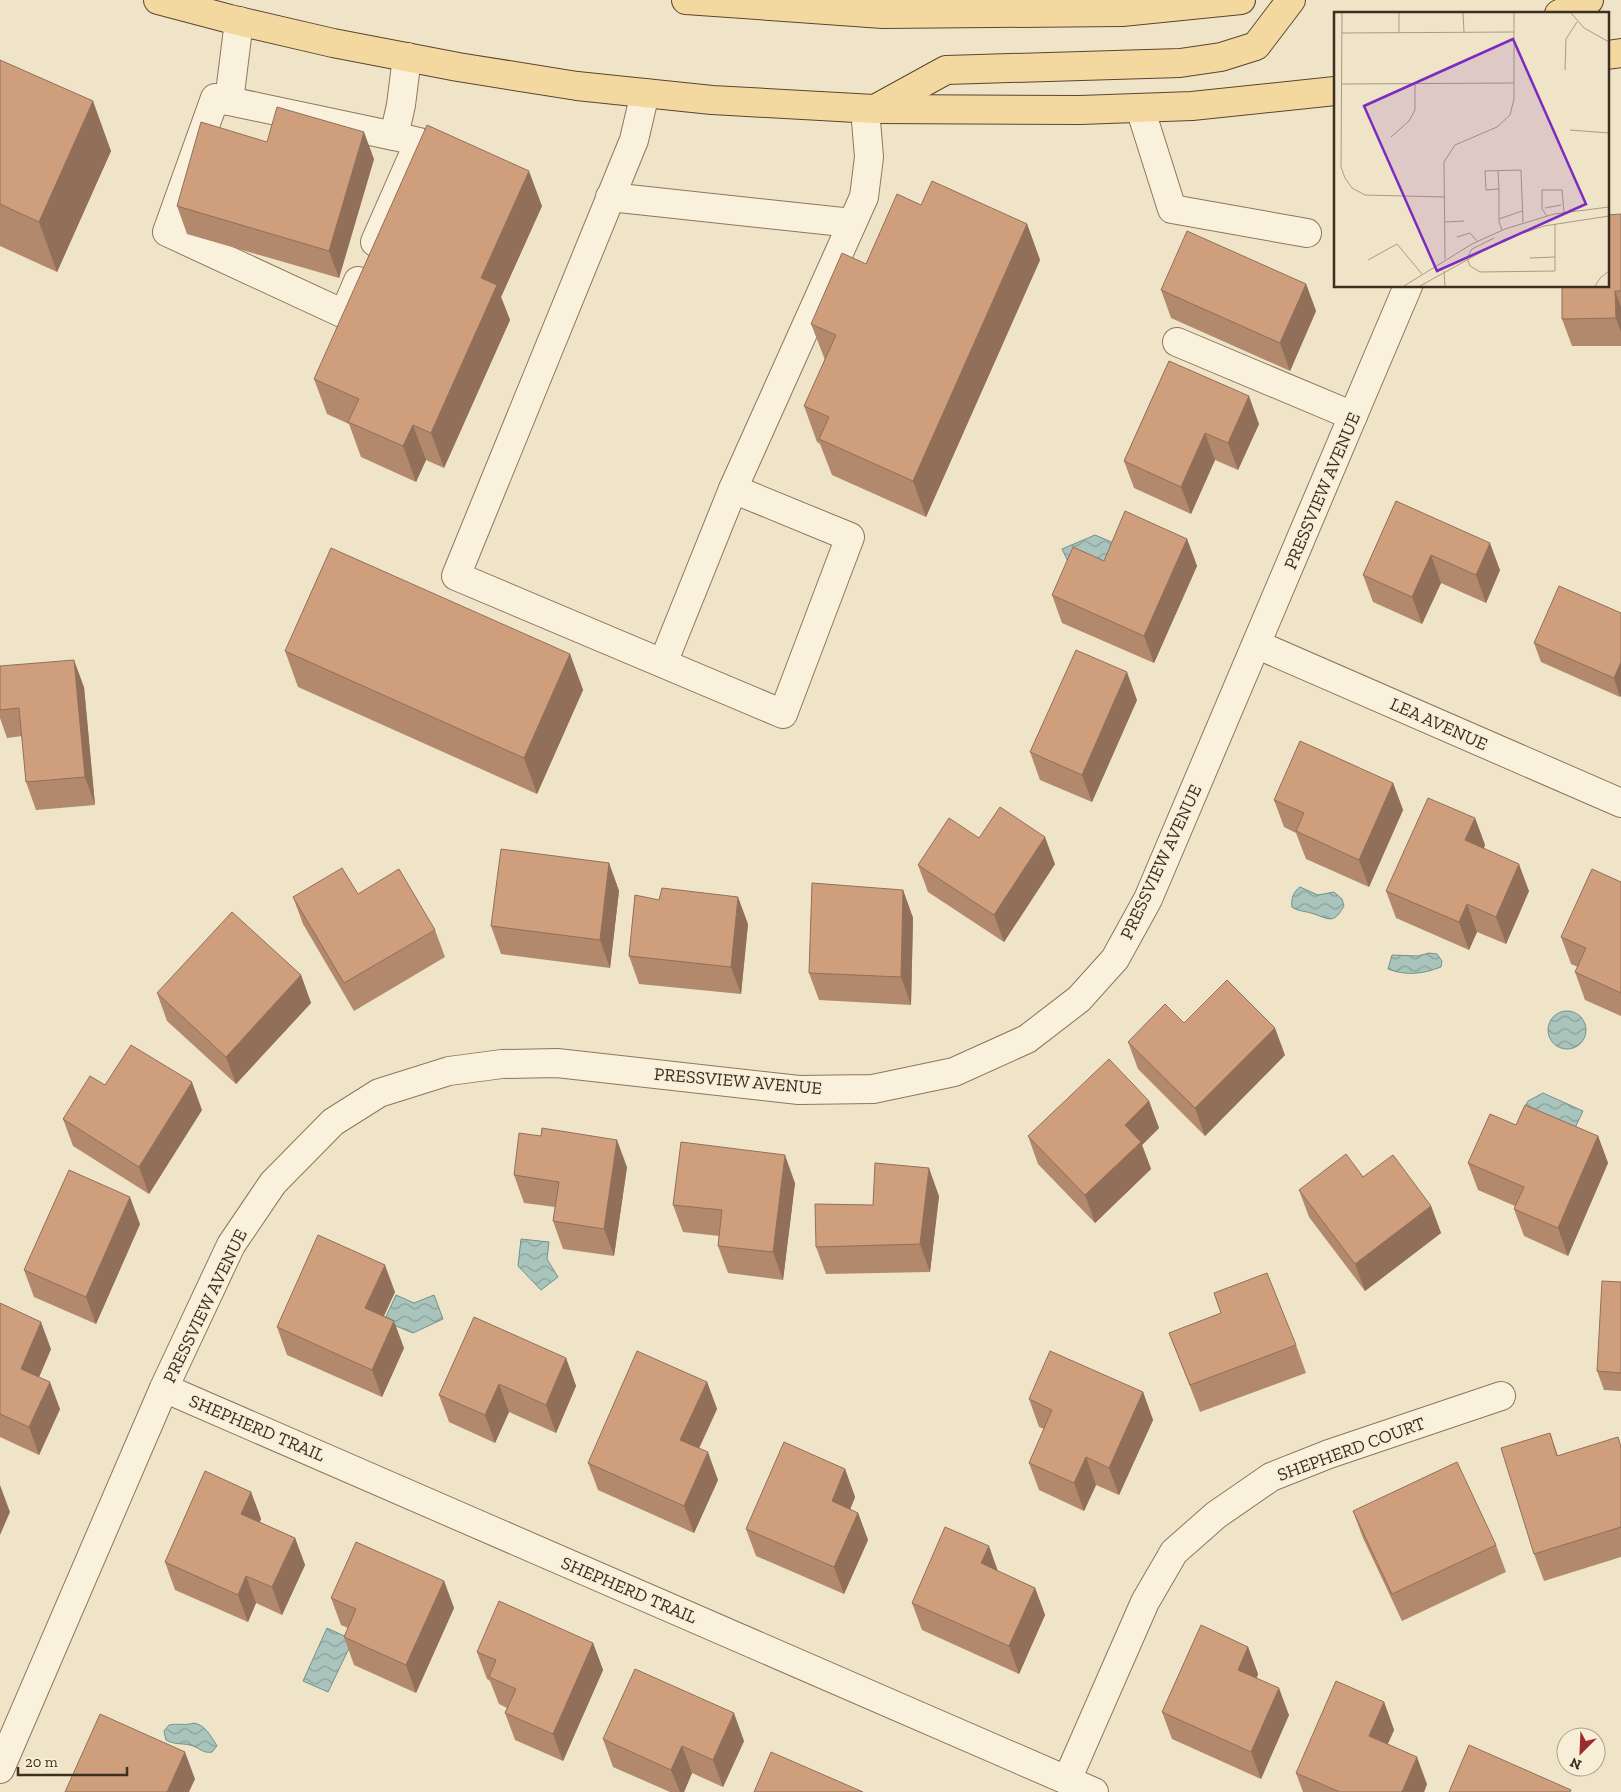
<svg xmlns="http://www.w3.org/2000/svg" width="1621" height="1792" viewBox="0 0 1621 1792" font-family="'Zilla Slab',serif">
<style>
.water{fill:url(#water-waves);stroke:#6f938a}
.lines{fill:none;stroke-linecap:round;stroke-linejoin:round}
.minor-casing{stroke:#8d765c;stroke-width:30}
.major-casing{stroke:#5b4430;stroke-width:30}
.minor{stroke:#faf1dc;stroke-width:28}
.major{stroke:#f3d9a0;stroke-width:28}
.wall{fill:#b2896c}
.shaded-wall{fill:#916f58}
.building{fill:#cf9f7d;stroke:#916f58}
.labels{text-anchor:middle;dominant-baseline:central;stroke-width:4;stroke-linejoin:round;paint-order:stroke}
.street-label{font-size:18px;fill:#3d2e20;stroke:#f7eed8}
.inset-road{fill:none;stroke:#a89b85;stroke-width:1}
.view{fill:#7b2cbf;fill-opacity:0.15;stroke:#7b2cbf;stroke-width:2.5}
.inset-edge{fill:none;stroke:#3d2e20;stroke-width:2.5}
</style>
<defs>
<pattern id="water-waves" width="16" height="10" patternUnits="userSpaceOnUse" patternTransform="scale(1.25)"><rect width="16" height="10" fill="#a9c4bc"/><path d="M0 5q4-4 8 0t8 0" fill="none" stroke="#8ba098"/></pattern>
</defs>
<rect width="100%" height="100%" fill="#f0e4c8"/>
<g class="water">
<polygon points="1095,535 1121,546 1112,566 1069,564 1062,549"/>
<path d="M1300,887L1318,895L1334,892L1342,899L1344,906C1333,926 1328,918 1311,913C1304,911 1297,911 1292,907C1291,899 1293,892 1300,887Z"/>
<path d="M1429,953L1437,954L1442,961L1441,967C1423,974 1406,976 1388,969L1392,955L1418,956Z"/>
<circle cx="1567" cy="1030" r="19"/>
<polygon points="1543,1093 1583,1111 1572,1134 1521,1114 1528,1101"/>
<polygon points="521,1239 549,1242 547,1259 558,1277 541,1290 518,1266"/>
<polygon points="396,1295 414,1303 434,1295 443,1319 413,1333 384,1321"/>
<polygon points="327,1628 353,1640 328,1692 303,1681"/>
<path d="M194,1723C205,1725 211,1736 217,1746L212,1752C203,1754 199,1747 190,1745C181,1743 175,1745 166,1740L164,1731L169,1725C178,1723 185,1726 194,1723Z"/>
</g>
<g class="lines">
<defs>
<g id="minor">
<polyline points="645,93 634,140 456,576 783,714 850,537 733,489 864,197 869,157 865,109"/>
<polyline points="229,101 239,21"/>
<polyline points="1140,108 1172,209 1307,233"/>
<polyline points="610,197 852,223"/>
<polyline points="375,242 419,142 394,136 401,105 407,57"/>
<polyline points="358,281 344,314 167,232 215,98 394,136"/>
<polyline points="1177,342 1353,416"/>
<polyline points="1258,645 1621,803"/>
<polyline points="663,663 733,489"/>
<polyline points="164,1388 1094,1792"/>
<polyline points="0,1769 164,1388 231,1245 273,1183 333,1122 379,1093 449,1071 502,1064 557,1063 799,1090 873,1089 954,1072 1027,1039 1079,999 1115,959 1148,899 1408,286"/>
<polyline points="1067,1780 1145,1602 1174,1552 1216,1515 1271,1477 1329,1454 1501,1396"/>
</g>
<g id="major">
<polyline points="158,0 230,19 333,43 458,67 577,86 712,100 874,109 1080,110 1192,106 1335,91"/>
<polyline points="686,0 883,14 1122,12 1241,0"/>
<polyline points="1559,14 1589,0"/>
<polyline points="1607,55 1621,53"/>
<polyline points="875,109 946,70 1180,63 1221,57 1256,46 1291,0"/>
</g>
</defs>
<use href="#minor" class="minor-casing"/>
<use href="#major" class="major-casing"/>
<use href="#minor" class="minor"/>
<use href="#major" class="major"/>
</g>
<g class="wall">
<polygon points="0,60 111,151 57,272 0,246"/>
<polygon points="374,159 339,278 187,234 177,206"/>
<polygon points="921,205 1027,224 1040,260 926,517 832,475 820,444 817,442 804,406 825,360 811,324"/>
<polygon points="542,206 501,297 510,320 444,468 426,460 416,482 361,457 349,424 327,414 314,379"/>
<polygon points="1621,214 1621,346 1572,346 1562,319"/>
<polygon points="1306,284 1316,311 1290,371 1171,318 1161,290"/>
<polygon points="1169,361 1259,424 1238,470 1215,460 1191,514 1134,488 1124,461"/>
<polygon points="1396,501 1500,570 1486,603 1441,583 1422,624 1373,602 1363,575"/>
<polygon points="1187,539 1197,566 1154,663 1062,623 1052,595 1104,561"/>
<polygon points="1621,613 1620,697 1541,662 1534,643"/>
<polygon points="285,651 570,654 583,690 537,794 298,687"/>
<polygon points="0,666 84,687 95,805 36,810 26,782 22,736 7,738 0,718"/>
<polygon points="1137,700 1092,802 1040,780 1030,752"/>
<polygon points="1393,783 1403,810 1369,887 1306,859 1296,833 1284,827 1274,800"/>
<polygon points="1475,818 1485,845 1484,848 1529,891 1506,944 1477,932 1469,950 1396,918 1386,891"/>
<polygon points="609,863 619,891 610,968 501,954 491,926"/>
<polygon points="1055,864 1004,942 928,892 918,865"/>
<polygon points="1621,882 1621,1016 1585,1000 1575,972 1578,967 1571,964 1561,937"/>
<polygon points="903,890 913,918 911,1005 819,1000 809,973"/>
<polygon points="358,894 435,930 445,957 354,1011 303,924 293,897"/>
<polygon points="748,924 741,994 639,984 629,956"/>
<polygon points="301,975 311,1003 236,1084 167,1021 157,993"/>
<polygon points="1128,1042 1285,1055 1205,1136 1138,1069"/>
<polygon points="105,1085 202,1110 149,1194 73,1146 63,1119"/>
<polygon points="1149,1101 1159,1128 1142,1145 1151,1169 1095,1223 1038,1164 1028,1136"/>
<polygon points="1516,1125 1598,1136 1608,1163 1568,1256 1524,1236 1514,1209 1515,1206 1478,1190 1468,1163"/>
<polygon points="627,1167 614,1256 563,1249 553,1221 555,1207 524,1203 514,1175"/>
<polygon points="1363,1177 1431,1206 1441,1233 1365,1291 1309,1217 1299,1190"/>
<polygon points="795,1183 783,1280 728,1273 718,1246 719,1236 683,1232 673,1205"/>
<polygon points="939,1196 930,1272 826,1274 816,1247 873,1205"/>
<polygon points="140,1224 96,1324 34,1297 24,1270"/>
<polygon points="1621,1282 1621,1391 1604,1390 1597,1371"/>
<polygon points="395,1292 384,1316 404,1348 382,1397 287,1355 277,1327"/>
<polygon points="0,1303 51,1349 39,1377 60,1409 39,1455 0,1437"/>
<polygon points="1169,1333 1296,1345 1306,1373 1200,1412"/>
<polygon points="566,1358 576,1386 556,1433 509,1412 495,1443 449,1422 439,1395"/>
<polygon points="707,1382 717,1409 699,1448 718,1480 694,1533 598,1490 588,1463"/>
<polygon points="1143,1392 1153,1420 1119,1495 1096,1485 1084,1511 1039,1490 1029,1463 1044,1429 1039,1427 1029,1399"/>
<polygon points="1550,1433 1558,1456 1621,1445 1621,1557 1544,1581 1534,1554"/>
<polygon points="845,1469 855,1497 850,1510 858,1513 868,1540 844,1594 756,1556 746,1529"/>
<polygon points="251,1492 261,1519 260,1522 295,1538 305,1565 282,1615 256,1603 248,1622 175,1590 165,1562"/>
<polygon points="1353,1511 1496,1545 1506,1572 1402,1621 1363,1538"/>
<polygon points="997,1571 1035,1588 1045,1615 1019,1674 922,1630 912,1603"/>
<polygon points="444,1581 454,1608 416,1693 354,1665 344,1637 348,1628 341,1625 331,1598"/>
<polygon points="593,1643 603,1670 563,1761 515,1740 505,1713 507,1708 499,1704 490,1681 487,1679 477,1652"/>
<polygon points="1248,1647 1258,1674 1257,1678 1289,1715 1261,1779 1172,1739 1162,1712"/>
<polygon points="1384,1702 1394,1730 1388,1744 1427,1784 1424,1792 1303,1792 1296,1773"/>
<polygon points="603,1739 744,1741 723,1787 692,1773 684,1792 670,1792 613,1767"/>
</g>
<g class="shaded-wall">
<polygon points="93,101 111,151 57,272 39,222"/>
<polygon points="364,132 374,159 339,278 329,251"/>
<polygon points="529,171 542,206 501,297 510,320 444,468 431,433 481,278"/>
<polygon points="1027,224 1040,260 926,517 913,481"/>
<polygon points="1306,284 1316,311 1290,371 1280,343"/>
<polygon points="1615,291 1621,307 1621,332 1616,318"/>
<polygon points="1249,396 1259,424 1238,470 1228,443"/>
<polygon points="413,425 426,460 416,482 403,446"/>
<polygon points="1205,433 1215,460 1191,514 1181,487"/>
<polygon points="1187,539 1197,566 1154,663 1144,636"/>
<polygon points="1490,543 1500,570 1486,603 1476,575"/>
<polygon points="1431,555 1441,583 1422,624 1412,597"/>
<polygon points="570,654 583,690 537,794 524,758"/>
<polygon points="74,660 84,687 95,805 85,777"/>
<polygon points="1621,662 1621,696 1620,697 1614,678"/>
<polygon points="1127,672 1137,700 1092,802 1082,775"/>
<polygon points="1393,783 1403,810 1369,887 1359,860"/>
<polygon points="1475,818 1485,845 1475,867 1465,840"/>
<polygon points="1045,837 1055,864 1004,942 994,915"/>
<polygon points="609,863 619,891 610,968 600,940"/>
<polygon points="1519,864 1529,891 1506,944 1496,917"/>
<polygon points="903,890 913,918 911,1005 901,977"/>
<polygon points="738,897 748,924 741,994 731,967"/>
<polygon points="1467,904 1477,932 1469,950 1459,922"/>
<polygon points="301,975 311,1003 236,1084 226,1057"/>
<polygon points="1275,1028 1285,1055 1205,1136 1195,1108"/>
<polygon points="192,1082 202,1110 149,1194 139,1167"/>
<polygon points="1149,1101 1159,1128 1142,1145 1151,1169 1095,1223 1085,1195 1125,1125"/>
<polygon points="1598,1136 1608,1163 1568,1256 1558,1228"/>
<polygon points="617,1140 627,1167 614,1256 604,1229"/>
<polygon points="785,1155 795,1183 783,1280 773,1252"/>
<polygon points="929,1168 939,1196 930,1272 920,1244"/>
<polygon points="130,1197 140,1224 96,1324 86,1297"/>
<polygon points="1431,1206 1441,1233 1365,1291 1355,1264"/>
<polygon points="385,1265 395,1292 375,1335 365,1308"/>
<polygon points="394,1321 404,1348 382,1397 372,1370"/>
<polygon points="41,1322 51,1349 31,1396 21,1369"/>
<polygon points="566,1358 576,1386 556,1433 546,1405"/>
<polygon points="50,1382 60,1409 39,1455 29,1427"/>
<polygon points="707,1382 717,1409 690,1468 680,1440"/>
<polygon points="499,1384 509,1412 495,1443 485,1415"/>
<polygon points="1143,1392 1153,1420 1119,1495 1109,1468"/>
<polygon points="708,1452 718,1480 694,1533 684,1506"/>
<polygon points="1086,1457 1096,1485 1084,1511 1074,1483"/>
<polygon points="845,1469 855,1497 842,1529 832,1501"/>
<polygon points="0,1485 10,1512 0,1535"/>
<polygon points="251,1492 261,1519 251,1541 241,1514"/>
<polygon points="858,1513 868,1540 844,1594 834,1567"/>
<polygon points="295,1538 305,1565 282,1615 272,1587"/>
<polygon points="989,1546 999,1574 981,1563"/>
<polygon points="246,1576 256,1603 248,1622 238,1595"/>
<polygon points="444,1581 454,1608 416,1693 406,1665"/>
<polygon points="1035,1588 1045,1615 1019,1674 1009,1646"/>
<polygon points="593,1643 603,1670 563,1761 553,1734"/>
<polygon points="1248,1647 1258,1674 1248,1697 1238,1670"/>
<polygon points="1279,1688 1289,1715 1261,1779 1251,1752"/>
<polygon points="1384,1702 1394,1730 1379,1763 1369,1736"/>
<polygon points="734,1713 744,1741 723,1787 713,1760"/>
<polygon points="682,1746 692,1773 684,1792 680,1792 671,1770"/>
<polygon points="185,1752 195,1779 189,1792 167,1792"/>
<polygon points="1417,1757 1427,1784 1424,1792 1402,1792"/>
</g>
<g class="building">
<polygon points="0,60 93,101 39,222 0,204"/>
<polygon points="277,107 364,132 329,251 177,206 201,122 267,142"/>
<polygon points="427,125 529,171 481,278 497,285 431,433 413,425 403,446 348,422 359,399 314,379"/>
<polygon points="932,181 1027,224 913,481 819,439 829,417 804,406 836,335 811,324 842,253 866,264 897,194 921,205"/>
<polygon points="1621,214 1621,291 1615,291 1616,318 1562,319 1562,286 1607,286 1607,215"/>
<polygon points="1187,231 1306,284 1280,343 1161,290"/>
<polygon points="1169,361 1249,396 1228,443 1205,433 1181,487 1124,461"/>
<polygon points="1396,501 1490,543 1476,575 1431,555 1412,597 1363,575"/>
<polygon points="1125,511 1187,539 1144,636 1052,595 1073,547 1104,561"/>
<polygon points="331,548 570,654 524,758 285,651"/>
<polygon points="1559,586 1621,613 1621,662 1614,678 1534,643"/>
<polygon points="1076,650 1127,672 1082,775 1030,752"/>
<polygon points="74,660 85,777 26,782 19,708 0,710 0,666"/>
<polygon points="1300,741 1393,783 1359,860 1296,831 1304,813 1274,800"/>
<polygon points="1428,798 1475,818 1465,840 1519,864 1496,917 1467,904 1459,922 1386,891"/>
<polygon points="1000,807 1045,837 994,915 918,865 949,818 979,838"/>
<polygon points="501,849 609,863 600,940 491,926"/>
<polygon points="342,868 358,894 399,869 435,930 344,983 293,897"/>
<polygon points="1592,869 1621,882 1621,993 1575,972 1586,948 1561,937"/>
<polygon points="812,883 903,890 901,977 809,973"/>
<polygon points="662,888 738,897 731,967 629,956 635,895 659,900"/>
<polygon points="232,912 301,975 226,1057 157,993"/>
<polygon points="1227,980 1275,1028 1195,1108 1128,1042 1165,1004 1184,1023"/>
<polygon points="131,1045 192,1082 139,1167 63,1119 90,1076 105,1085"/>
<polygon points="1109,1059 1149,1101 1125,1125 1141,1142 1085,1195 1028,1136"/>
<polygon points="1525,1105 1598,1136 1558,1228 1514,1209 1524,1187 1468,1163 1490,1114 1516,1125"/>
<polygon points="542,1128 617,1140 604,1229 553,1221 559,1182 514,1175 519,1133 541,1136"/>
<polygon points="681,1142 785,1155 773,1252 718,1246 722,1210 673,1205"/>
<polygon points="1346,1154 1363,1177 1393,1155 1431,1206 1355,1264 1299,1190"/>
<polygon points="875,1163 929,1168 920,1244 816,1247 815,1204 873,1205"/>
<polygon points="69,1170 130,1197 86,1297 24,1270"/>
<polygon points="318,1235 385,1265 365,1308 394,1321 372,1370 277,1327"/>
<polygon points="1267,1273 1296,1345 1190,1385 1169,1333 1221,1313 1214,1293"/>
<polygon points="1602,1281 1621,1282 1621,1373 1597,1371"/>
<polygon points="0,1303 41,1322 21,1369 50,1382 29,1427 0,1414"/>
<polygon points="474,1317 566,1358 546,1405 499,1384 485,1415 439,1395"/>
<polygon points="637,1351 707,1382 680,1440 708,1452 684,1506 588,1463"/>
<polygon points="1050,1351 1143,1392 1109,1468 1086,1457 1074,1483 1029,1463 1052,1410 1029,1399"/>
<polygon points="1550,1433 1557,1456 1618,1437 1621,1447 1621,1527 1534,1554 1501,1448"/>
<polygon points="784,1442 845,1469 832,1501 858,1513 834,1567 746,1529"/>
<polygon points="1457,1462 1496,1545 1392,1594 1353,1511"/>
<polygon points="205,1471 251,1492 241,1514 295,1538 272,1587 246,1576 238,1595 165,1562"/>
<polygon points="945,1527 989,1546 981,1563 1035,1588 1009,1646 912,1603"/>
<polygon points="356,1542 444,1581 406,1665 344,1637 356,1609 331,1598"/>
<polygon points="499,1601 593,1643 553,1734 505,1713 516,1689 489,1677 496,1660 477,1652"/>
<polygon points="1201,1625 1248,1647 1238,1670 1279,1688 1251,1752 1162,1712"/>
<polygon points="635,1669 734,1713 713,1760 682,1746 671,1770 603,1739"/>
<polygon points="1336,1681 1384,1702 1369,1736 1417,1757 1402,1792 1340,1792 1296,1773"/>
<polygon points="100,1714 185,1752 167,1792 65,1792"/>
<polygon points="1469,1745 1571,1790 1570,1792 1449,1792"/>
<polygon points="771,1752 863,1792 754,1792"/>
</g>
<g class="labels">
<g class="street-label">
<text transform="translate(1322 491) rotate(-67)">PRESSVIEW AVENUE</text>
<text transform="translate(1439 724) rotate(24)">LEA AVENUE</text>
<text transform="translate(1161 862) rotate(-65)">PRESSVIEW AVENUE</text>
<text transform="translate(738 1081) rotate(5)">PRESSVIEW AVENUE</text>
<text transform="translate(205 1306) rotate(-64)">PRESSVIEW AVENUE</text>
<text transform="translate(257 1428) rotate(23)">SHEPHERD TRAIL</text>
<text transform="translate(1351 1449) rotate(-20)">SHEPHERD COURT</text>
<text transform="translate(629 1590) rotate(23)">SHEPHERD TRAIL</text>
</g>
</g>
<g transform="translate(1334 12)">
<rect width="275" height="275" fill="#f0e4c8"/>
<path class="inset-road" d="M8,1L7,155L11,166L18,176L31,183L110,185M65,1V20M129,1L130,20M237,1L250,16L275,30M8,21L180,20M231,58L232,27L243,10M7,72L180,71M236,118L275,121M57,125L75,109L81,98V72M164,159L165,177M211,196L227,193M213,204L208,197V178H228L230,200M165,207L188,199M111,210L130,209M168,218L165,210V177L152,178L151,159L187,158L189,210M123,225L136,221L143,229M133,246L136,254L146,260L221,259V212M133,246L138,237L160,226M196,246L221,245M111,247L110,150L121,133L163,115L176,103L180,87V1M34,248L63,232L88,262M110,259L111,274M70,274L138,232L171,217L220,202L275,195M86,274L171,227L210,214L275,204M261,274L267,265L275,259"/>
<path class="view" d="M179,27L252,192L103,259L30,94Z"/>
<rect width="275" height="275" class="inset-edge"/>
</g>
<g transform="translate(1581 1752) rotate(204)"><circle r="24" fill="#f7eed8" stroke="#ada18e"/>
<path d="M0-4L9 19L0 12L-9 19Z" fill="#9e2a2b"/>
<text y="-8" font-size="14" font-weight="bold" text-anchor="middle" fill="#3d2e20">N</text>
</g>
<path d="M18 1767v8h109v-8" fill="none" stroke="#3d2e20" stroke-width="2.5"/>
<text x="25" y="1767" font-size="15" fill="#3d2e20" stroke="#f7eed8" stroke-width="4" paint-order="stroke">20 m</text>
</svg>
